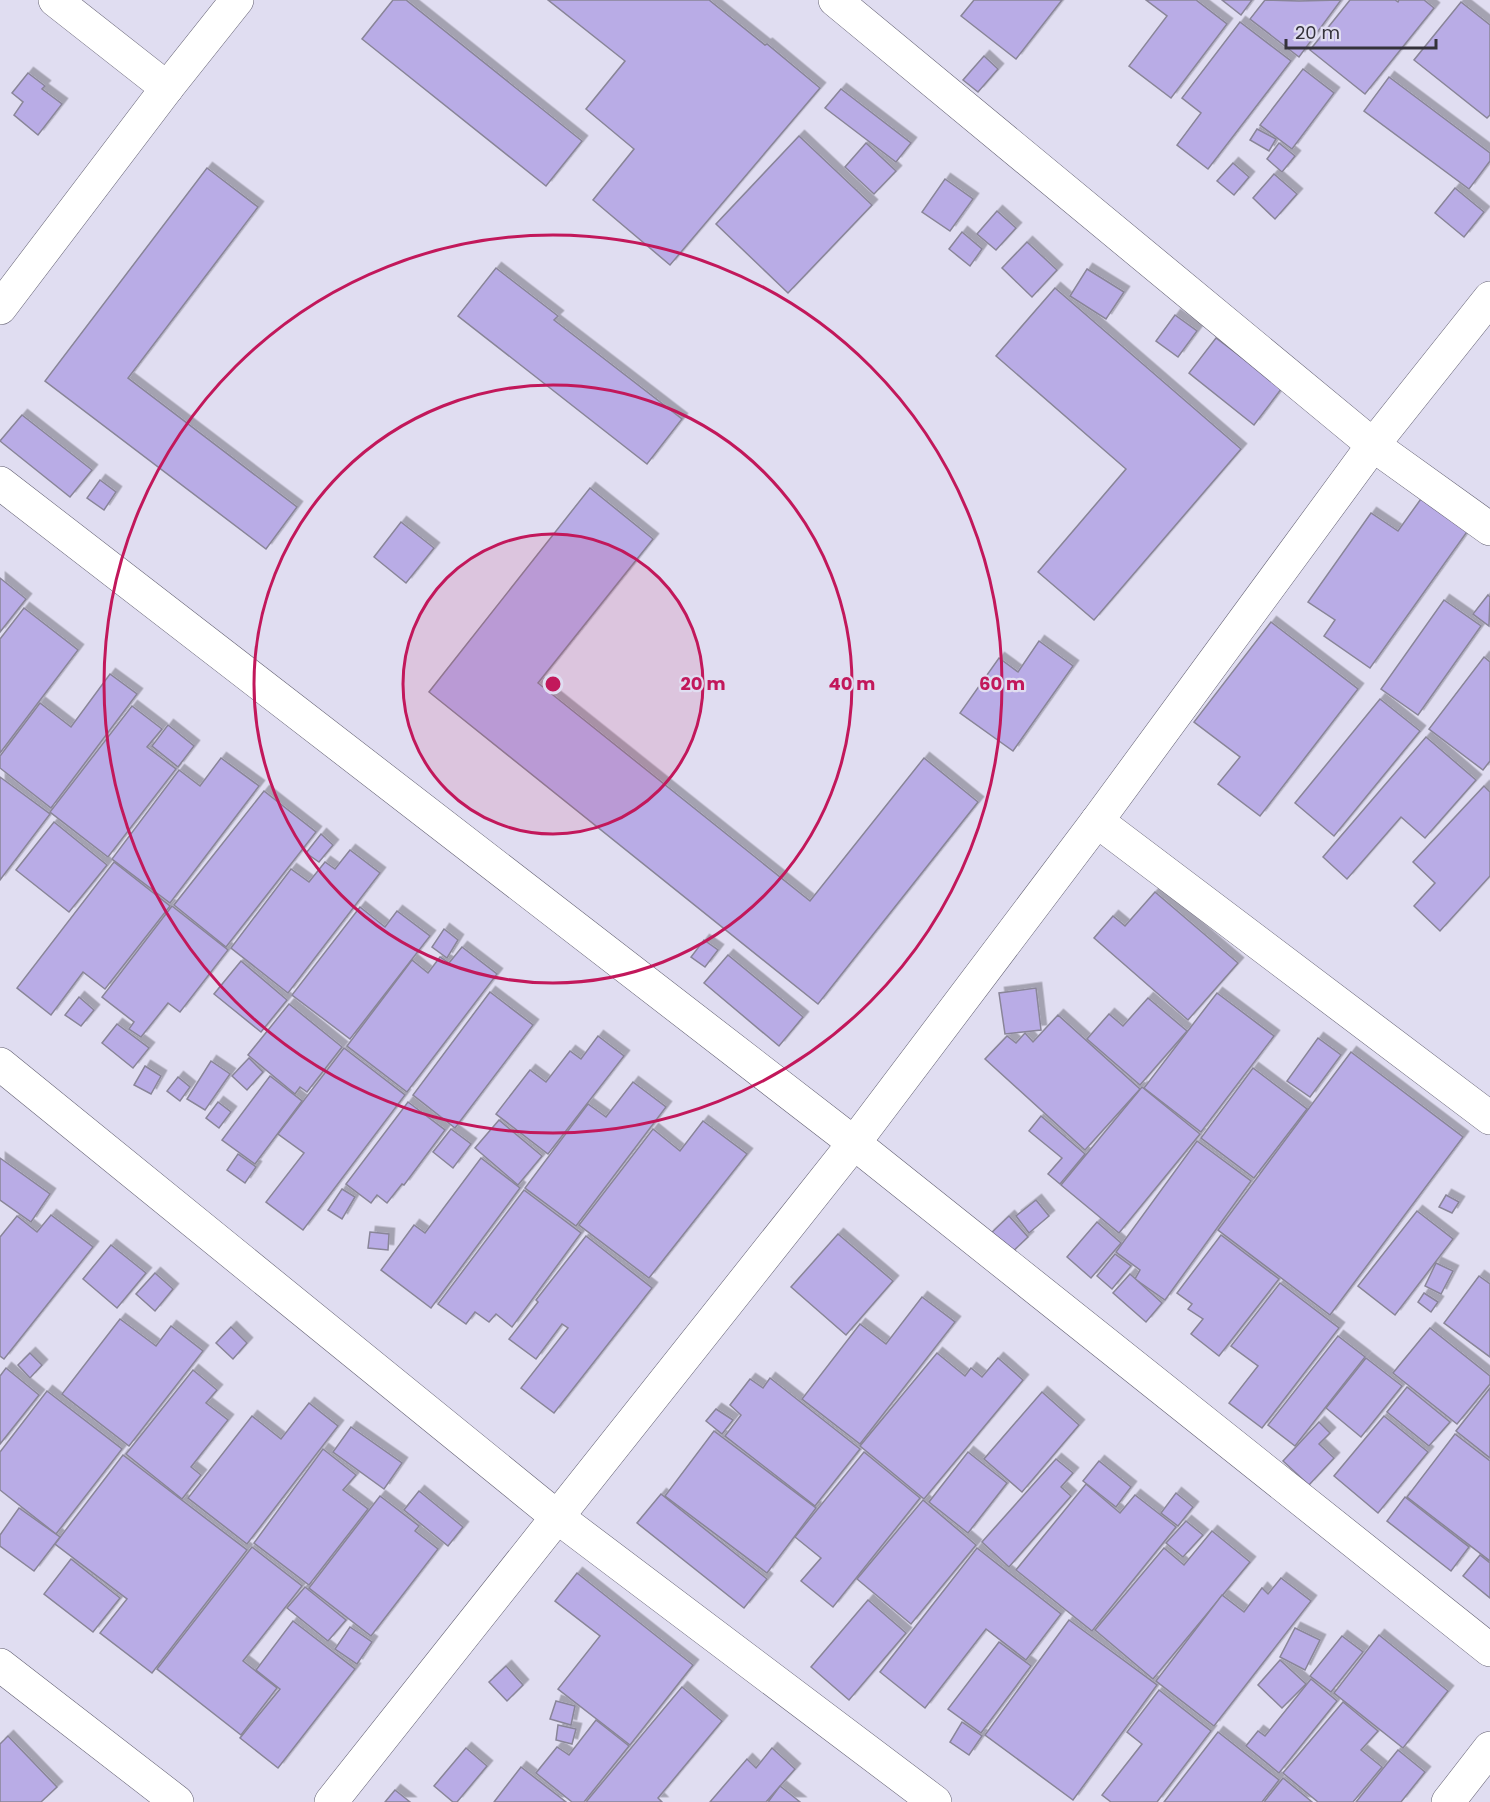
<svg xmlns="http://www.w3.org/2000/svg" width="1490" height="1802" viewBox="0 0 1490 1802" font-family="Poppins,sans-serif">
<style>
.building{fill:#b9ace6;stroke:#898598;stroke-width:1.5;filter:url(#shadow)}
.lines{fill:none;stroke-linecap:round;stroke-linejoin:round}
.minor-casing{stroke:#636072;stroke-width:34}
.minor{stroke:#fff;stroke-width:33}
.ring{fill:none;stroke:#c2185b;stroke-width:3}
.centre{fill:#c2185b;stroke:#e0ddf1;stroke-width:3}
.ring-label{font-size:18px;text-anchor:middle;font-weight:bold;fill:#c2185b;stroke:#e0ddf1;stroke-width:4.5;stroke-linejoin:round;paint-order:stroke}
</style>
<defs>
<filter id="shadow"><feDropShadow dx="5.5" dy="-5.5" stdDeviation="0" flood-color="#0004"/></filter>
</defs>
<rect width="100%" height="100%" fill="#e0ddf1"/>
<g class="building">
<polygon points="393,0 406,0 582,141 546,186 362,39"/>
<polygon points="548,0 709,0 765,45 767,44 820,88 670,265 593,200 634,149 586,109 625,61"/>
<polygon points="974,0 1062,0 1016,59 961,16"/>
<polygon points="1146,0 1196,0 1227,24 1171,98 1129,66 1167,16"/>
<polygon points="1222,0 1252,0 1241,15"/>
<polygon points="1265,0 1299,1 1341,0 1299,57 1250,19"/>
<polygon points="1350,0 1395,0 1398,2 1399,0 1424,0 1434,8 1365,94 1310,50"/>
<polygon points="1461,2 1490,25 1490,115 1487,118 1414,60"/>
<polygon points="1240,22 1291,61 1208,169 1177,145 1201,113 1182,98"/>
<polygon points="984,56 998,69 978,92 963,80"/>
<polygon points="1303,69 1334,93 1292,149 1260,125"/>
<polygon points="28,73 45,86 42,89 62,104 38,135 14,115 23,102 12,93"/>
<polygon points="1389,77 1490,153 1490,161 1469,189 1364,111"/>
<polygon points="841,89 911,143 896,162 825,108"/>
<polygon points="1257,129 1276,139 1269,151 1250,140"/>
<polygon points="799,136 872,205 788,293 716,224"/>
<polygon points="866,143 896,171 874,194 845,167"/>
<polygon points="1279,143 1295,156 1282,172 1267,159"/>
<polygon points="1233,163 1249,177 1234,195 1217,181"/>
<polygon points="207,168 258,207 128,378 297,507 266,549 45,381"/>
<polygon points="1274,174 1297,194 1275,219 1253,198"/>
<polygon points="945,179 973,199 950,231 922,212"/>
<polygon points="1455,188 1484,212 1464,237 1435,213"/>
<polygon points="997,211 1016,228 996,250 977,234"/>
<polygon points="962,232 982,249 970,266 949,249"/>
<polygon points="1027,242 1057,270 1032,297 1002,268"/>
<polygon points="496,268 558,316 554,320 682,419 647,464 458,316"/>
<polygon points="1087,269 1124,292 1106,319 1070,296"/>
<polygon points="1055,288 1241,449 1094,620 1038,572 1126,469 996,356"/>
<polygon points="1175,315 1197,331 1178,357 1156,341"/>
<polygon points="1216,338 1282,388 1254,425 1189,373"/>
<polygon points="22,415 92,470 70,497 0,441"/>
<polygon points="100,480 116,492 104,510 87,498"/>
<polygon points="590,488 653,539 538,683 810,901 924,758 978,802 818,1004 429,692"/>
<polygon points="1423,496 1469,529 1370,668 1324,636 1335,620 1308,602 1371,513 1398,531"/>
<polygon points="401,522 434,548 406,583 374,557"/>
<polygon points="0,578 26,599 0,632"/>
<polygon points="1488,595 1490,597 1489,626 1473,614"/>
<polygon points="1444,600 1481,626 1418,715 1381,689"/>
<polygon points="24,608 78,650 0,753 0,639"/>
<polygon points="1271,622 1358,689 1260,816 1218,784 1240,757 1194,722"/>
<polygon points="1039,641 1073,666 1013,751 960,713 999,658 1018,672"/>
<polygon points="1484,657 1490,662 1490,761 1483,770 1429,729"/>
<polygon points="110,674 137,694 51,808 0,768 0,756 40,703 71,727"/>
<polygon points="1380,699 1420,731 1334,836 1295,803"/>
<polygon points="132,706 162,729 147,747 176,769 108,857 50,812"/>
<polygon points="168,725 194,746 178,767 152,746"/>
<polygon points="1426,737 1476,780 1425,838 1401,817 1347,879 1323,857"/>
<polygon points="221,758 259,786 170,903 112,859 179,770 200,786"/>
<polygon points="0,777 50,814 0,880"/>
<polygon points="1484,786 1490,792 1490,876 1440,931 1414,906 1435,883 1413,862"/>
<polygon points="264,791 316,832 226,947 174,905"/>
<polygon points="54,822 107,865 69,912 16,870"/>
<polygon points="321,834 333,845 319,862 306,853"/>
<polygon points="350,850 380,873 288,993 231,948 291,869 309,882 325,862 335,869"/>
<polygon points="114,862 170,906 105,989 83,972 51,1015 17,988"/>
<polygon points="1155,892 1238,963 1188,1020 1094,938 1113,916 1125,926"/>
<polygon points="172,906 228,950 180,1012 168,1003 141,1037 129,1029 134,1022 102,997"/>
<polygon points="360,907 385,927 397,911 430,936 350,1039 292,995"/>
<polygon points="444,929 458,940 447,958 432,947"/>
<polygon points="704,940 718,950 705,967 691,957"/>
<polygon points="462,947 497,974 407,1092 347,1046 412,960 428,973 440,957 449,963"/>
<polygon points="728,955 803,1017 779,1046 704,983"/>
<polygon points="241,961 287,1000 261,1032 214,994"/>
<polygon points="1036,988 1041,1030 1005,1034 999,993"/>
<polygon points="490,992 533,1025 455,1128 413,1095"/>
<polygon points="1217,993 1274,1036 1201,1132 1144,1088"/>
<polygon points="79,997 94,1010 81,1026 65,1015"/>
<polygon points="1148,998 1187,1031 1140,1085 1087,1039 1109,1014 1123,1026"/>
<polygon points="289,1004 342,1047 307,1092 300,1087 295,1094 248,1055"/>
<polygon points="1058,1015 1140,1089 1085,1150 985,1059 1007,1036 1016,1043 1025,1033 1033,1042"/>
<polygon points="117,1024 149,1048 133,1068 102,1043"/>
<polygon points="598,1036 624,1056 548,1154 496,1114 530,1070 546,1082 570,1051 581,1059"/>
<polygon points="1318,1038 1341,1055 1310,1097 1287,1081"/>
<polygon points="344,1048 405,1095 303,1230 266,1202 304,1153 278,1134"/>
<polygon points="1351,1052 1463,1137 1330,1315 1218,1230"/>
<polygon points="249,1058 263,1072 247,1090 232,1076"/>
<polygon points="211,1061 230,1074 205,1110 187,1099"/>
<polygon points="145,1066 161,1076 151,1094 134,1085"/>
<polygon points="1253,1068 1307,1109 1254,1178 1201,1138"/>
<polygon points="270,1076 302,1101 255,1164 222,1140"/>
<polygon points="178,1077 190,1087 180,1101 167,1091"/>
<polygon points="633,1082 666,1107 576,1226 525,1188 588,1104 606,1117"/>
<polygon points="1142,1087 1200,1134 1119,1233 1061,1185"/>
<polygon points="218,1102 231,1112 219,1128 206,1118"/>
<polygon points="408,1102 445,1130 404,1185 402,1184 387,1203 377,1195 371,1203 346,1184"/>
<polygon points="1041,1116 1085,1154 1060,1184 1048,1174 1062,1158 1029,1131"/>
<polygon points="499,1120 542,1156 518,1185 475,1148"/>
<polygon points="703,1121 747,1154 649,1278 579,1225 653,1129 680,1151"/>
<polygon points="451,1129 471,1144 453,1168 433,1152"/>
<polygon points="1197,1141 1251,1181 1165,1300 1135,1279 1140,1270 1116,1252"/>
<polygon points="238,1154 256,1167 245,1183 227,1170"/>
<polygon points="0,1158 50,1194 31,1222 0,1200"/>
<polygon points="481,1158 520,1188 431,1308 381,1270 414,1225 425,1233"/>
<polygon points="342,1189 355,1197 342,1219 328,1210"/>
<polygon points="524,1190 581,1233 512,1327 496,1314 489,1322 475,1312 466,1324 438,1304"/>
<polygon points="1446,1195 1459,1202 1452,1213 1439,1207"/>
<polygon points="1036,1200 1049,1216 1029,1233 1016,1216"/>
<polygon points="1417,1211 1453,1239 1395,1315 1358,1286"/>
<polygon points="51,1215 93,1247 4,1359 0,1356 0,1237 17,1216 37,1232"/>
<polygon points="1009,1216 1028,1237 1008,1256 989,1235"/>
<polygon points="1097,1222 1121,1243 1091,1278 1067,1257"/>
<polygon points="370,1232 389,1234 388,1250 368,1248"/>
<polygon points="838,1234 893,1281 846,1335 791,1287"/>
<polygon points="1221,1235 1279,1279 1219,1356 1191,1334 1203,1319 1188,1309 1192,1304 1177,1293"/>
<polygon points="586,1236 652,1288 554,1413 521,1388 568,1328 562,1324 536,1359 509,1339 538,1302 536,1300"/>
<polygon points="111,1245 146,1273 117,1308 83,1279"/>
<polygon points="1115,1254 1131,1266 1112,1289 1097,1276"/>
<polygon points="1436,1263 1453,1271 1441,1294 1425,1286"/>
<polygon points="155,1273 173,1289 155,1311 136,1294"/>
<polygon points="1130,1274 1162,1303 1146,1322 1113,1293"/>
<polygon points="1479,1276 1490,1284 1490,1357 1444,1323"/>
<polygon points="1280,1283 1339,1328 1262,1428 1229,1403 1258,1366 1231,1346"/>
<polygon points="1424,1293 1438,1302 1431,1312 1418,1302"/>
<polygon points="922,1297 955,1322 860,1444 802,1399 860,1324 886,1344"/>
<polygon points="120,1319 156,1346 171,1326 203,1351 129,1446 62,1394"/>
<polygon points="231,1327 247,1343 233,1359 216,1343"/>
<polygon points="1430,1328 1490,1376 1490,1384 1457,1424 1393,1373"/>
<polygon points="1338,1336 1365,1357 1295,1446 1268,1425"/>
<polygon points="30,1353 42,1365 30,1378 18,1365"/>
<polygon points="937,1353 965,1376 971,1368 982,1377 998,1358 1023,1380 924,1499 860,1446"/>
<polygon points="1366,1358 1402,1386 1361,1437 1326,1408"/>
<polygon points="6,1368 39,1395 0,1444 0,1376"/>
<polygon points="193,1370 217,1390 206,1403 228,1420 191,1467 201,1475 182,1499 126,1454"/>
<polygon points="770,1378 860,1449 815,1506 725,1436 741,1415 730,1405 750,1379 763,1388"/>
<polygon points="1407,1387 1450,1422 1429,1446 1387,1412"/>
<polygon points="1490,1388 1490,1458 1456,1431"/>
<polygon points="47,1391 122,1449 56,1534 0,1490 0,1452"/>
<polygon points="1042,1392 1079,1425 1022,1492 984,1459"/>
<polygon points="309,1403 338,1426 247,1544 188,1498 252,1416 281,1439"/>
<polygon points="716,1409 733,1420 722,1434 706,1421"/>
<polygon points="1384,1416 1428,1452 1378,1513 1334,1476"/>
<polygon points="1319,1422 1330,1433 1319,1444 1334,1458 1309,1485 1283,1461"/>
<polygon points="351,1427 402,1463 384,1489 333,1452"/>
<polygon points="714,1431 816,1508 767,1573 665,1496"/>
<polygon points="1455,1434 1490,1461 1490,1561 1407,1497"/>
<polygon points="323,1449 356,1475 343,1490 368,1509 309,1585 254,1543"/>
<polygon points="864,1452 920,1498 833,1607 801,1581 821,1558 795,1537"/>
<polygon points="968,1452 1007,1483 968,1533 929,1502"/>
<polygon points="123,1455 247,1550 152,1673 100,1633 127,1599 55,1544"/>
<polygon points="1056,1459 1073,1473 1061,1487 1071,1496 1009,1567 982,1542"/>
<polygon points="1099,1461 1131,1487 1116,1507 1083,1481"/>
<polygon points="1086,1484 1120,1513 1135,1495 1176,1527 1092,1631 1016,1570"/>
<polygon points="419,1491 463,1527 448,1546 404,1510"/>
<polygon points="1176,1493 1193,1507 1178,1526 1161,1513"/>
<polygon points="661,1494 767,1579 744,1608 637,1523"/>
<polygon points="380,1496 419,1526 415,1531 438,1549 371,1636 309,1588"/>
<polygon points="1405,1497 1469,1547 1451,1571 1387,1521"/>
<polygon points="923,1500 976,1545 911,1624 857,1579"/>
<polygon points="19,1508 60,1537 34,1571 0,1546 0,1535"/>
<polygon points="1186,1521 1203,1535 1183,1557 1166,1543"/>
<polygon points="1212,1531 1250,1562 1153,1679 1095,1630 1164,1548 1184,1565"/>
<polygon points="252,1547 302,1586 243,1661 277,1688 241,1735 157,1669"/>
<polygon points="977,1548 1061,1614 1026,1660 986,1629 925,1708 880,1672"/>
<polygon points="1480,1555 1490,1563 1490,1598 1463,1576"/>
<polygon points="71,1559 120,1598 93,1632 44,1594"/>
<polygon points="577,1573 693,1665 630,1745 558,1689 600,1636 555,1601"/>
<polygon points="1281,1578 1311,1601 1214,1726 1156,1681 1222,1595 1244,1612 1262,1588 1268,1594"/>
<polygon points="305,1587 346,1620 328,1641 287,1608"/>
<polygon points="868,1600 906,1633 849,1700 811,1667"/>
<polygon points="1069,1620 1157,1685 1073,1800 985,1735"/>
<polygon points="293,1621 355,1669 278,1768 240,1738 280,1689 256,1670"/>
<polygon points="350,1627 372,1642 357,1664 335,1649"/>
<polygon points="1295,1628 1320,1640 1305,1670 1280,1657"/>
<polygon points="1379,1635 1448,1691 1403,1748 1334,1693"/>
<polygon points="1342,1636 1363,1652 1331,1692 1310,1676"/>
<polygon points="999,1642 1031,1666 981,1733 948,1709"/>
<polygon points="1280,1660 1306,1684 1282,1708 1258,1685"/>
<polygon points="506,1666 523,1685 507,1701 489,1682"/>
<polygon points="1311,1679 1337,1701 1279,1773 1246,1746 1258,1731 1265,1736"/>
<polygon points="682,1687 722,1721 658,1798 662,1802 586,1802"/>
<polygon points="1159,1690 1211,1731 1157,1802 1111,1802 1102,1795 1142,1744 1127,1732"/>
<polygon points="556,1701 575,1706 571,1725 550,1719"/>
<polygon points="1343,1702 1378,1731 1361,1750 1382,1767 1353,1802 1318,1802 1283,1773"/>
<polygon points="596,1720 629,1746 584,1802 572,1802 536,1773 557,1747 569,1755"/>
<polygon points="962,1722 982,1736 969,1755 950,1742"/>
<polygon points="558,1725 576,1729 572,1744 556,1740"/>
<polygon points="1218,1732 1279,1780 1262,1802 1164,1802"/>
<polygon points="8,1736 57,1787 41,1802 0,1802 0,1744"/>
<polygon points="466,1748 487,1766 457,1802 453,1802 434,1786"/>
<polygon points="772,1748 795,1769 766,1802 710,1802 747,1759 756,1768"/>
<polygon points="1398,1750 1425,1772 1401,1802 1356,1802"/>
<polygon points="521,1767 566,1802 494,1802"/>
<polygon points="1283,1778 1312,1802 1264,1802"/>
<polygon points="780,1786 800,1802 768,1802"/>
<polygon points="395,1790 410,1802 385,1802"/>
</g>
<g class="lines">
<defs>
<g id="minor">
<polyline points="55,0 167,88"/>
<polyline points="835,0 1373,445 1490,529"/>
<polyline points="0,308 167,88 237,0"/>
<polyline points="0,483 854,1143 1490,1650"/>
<polyline points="1097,821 1490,1118"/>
<polyline points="0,1064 556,1516 935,1802"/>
<polyline points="0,1665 177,1802"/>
<polyline points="331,1802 854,1143 1097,821 1373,445 1490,298"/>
<polyline points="1448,1802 1490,1748"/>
</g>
</defs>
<use href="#minor" class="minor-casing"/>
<use href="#minor" class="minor"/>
</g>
<circle cx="553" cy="684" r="150" fill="#c2185b" fill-opacity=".12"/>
<g class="ring">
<circle cx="553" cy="684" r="150"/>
<circle cx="553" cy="684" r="299"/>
<circle cx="553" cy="684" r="449"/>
</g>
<circle cx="553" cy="684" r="9" class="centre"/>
<g class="ring-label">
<text x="703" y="690">20 m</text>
<text x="852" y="690">40 m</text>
<text x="1002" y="690">60 m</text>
</g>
<path d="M1286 39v9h150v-9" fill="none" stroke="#34323a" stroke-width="3"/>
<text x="1295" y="39" font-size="18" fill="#34323a" stroke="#e0ddf1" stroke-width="4.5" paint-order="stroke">20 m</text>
</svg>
